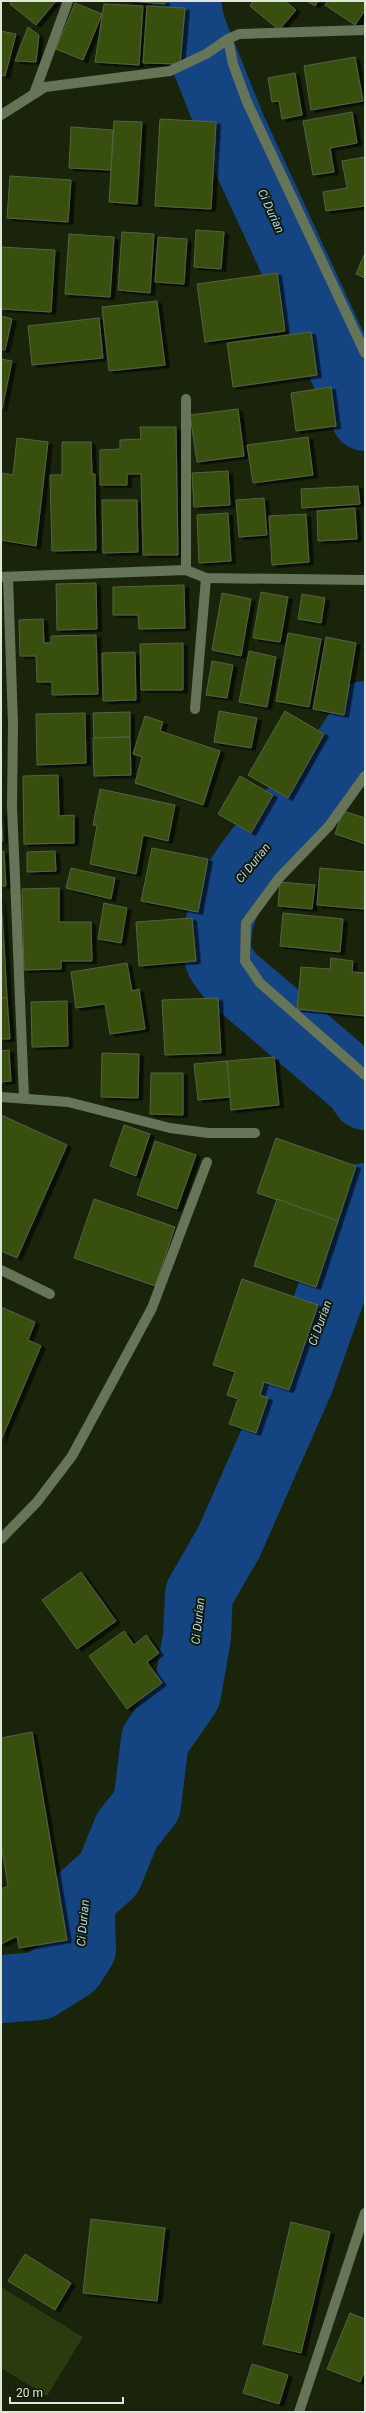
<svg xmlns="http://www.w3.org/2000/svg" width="366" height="2413" viewBox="0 0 366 2413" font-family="Roboto,sans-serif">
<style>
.green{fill:#2a3c0e}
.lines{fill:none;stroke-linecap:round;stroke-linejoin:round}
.river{stroke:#154482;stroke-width:68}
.building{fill:#375011;stroke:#556246;filter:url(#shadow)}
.minor{stroke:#667458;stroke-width:10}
.labels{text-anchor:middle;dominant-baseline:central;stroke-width:4;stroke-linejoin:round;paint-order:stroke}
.water-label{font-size:12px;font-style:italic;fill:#b6d0f4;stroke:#101a03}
</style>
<defs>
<filter id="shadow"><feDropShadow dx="4.5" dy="2.5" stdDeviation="0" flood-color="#0009"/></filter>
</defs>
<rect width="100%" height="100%" fill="#19240b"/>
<polygon class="green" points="1,2287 83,2337 47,2396 1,2368"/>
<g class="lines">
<g class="river">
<polyline points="186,1 192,28 232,128 365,417"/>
<path d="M365,715L364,722C354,737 345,754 333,767C292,817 207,885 218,956C219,963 227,971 231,977L358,1085L365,1096"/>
<polyline points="1,1989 39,1986 71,1966 82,1949 81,1914 84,1896 109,1874 127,1830 147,1805 155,1740 187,1694 197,1637 199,1594 229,1542 300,1381 365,1197"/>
</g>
</g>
<g class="building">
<polygon points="12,1 56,1 36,25 10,4"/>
<polygon points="129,1 165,1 165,4"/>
<polygon points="253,1 285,1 296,10 279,30 250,6"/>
<polygon points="307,1 318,1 315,6"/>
<polygon points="328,1 365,1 365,10 355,25 325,5"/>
<polygon points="75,3 102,14 83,60 56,49"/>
<polygon points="104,4 143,6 139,65 95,62"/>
<polygon points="147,6 185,8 180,64 143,63"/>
<polygon points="28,27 39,35 36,62 15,61"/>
<polygon points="1,31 16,34 5,76 1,75"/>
<polygon points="355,57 363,101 311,110 304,66"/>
<polygon points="295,73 302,115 282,119 279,101 272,102 268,78"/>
<polygon points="352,112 357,143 330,148 334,172 313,175 303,121"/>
<polygon points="160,119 216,122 211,209 155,206"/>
<polygon points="114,121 142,122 137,204 109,202"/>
<polygon points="71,127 113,130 111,170 69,168"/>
<polygon points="365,157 365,206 326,211 323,192 347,188 342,161"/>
<polygon points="10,176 71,180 68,222 7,218"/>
<polygon points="196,230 224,232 221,269 194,267"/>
<polygon points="122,232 154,234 150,293 118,290"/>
<polygon points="69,234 114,237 110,297 65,294"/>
<polygon points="158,237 187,239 184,284 155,282"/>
<polygon points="1,247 55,250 51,312 1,309"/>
<polygon points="365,253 365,278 356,274"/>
<polygon points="277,273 285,331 205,342 197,284"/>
<polygon points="157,301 165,365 109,371 102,307"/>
<polygon points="1,316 12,319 5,350 1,349"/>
<polygon points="99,318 103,358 32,365 28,326"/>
<polygon points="311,332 317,375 233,387 227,343"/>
<polygon points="1,359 12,361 2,409 1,409"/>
<polygon points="331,387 336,426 296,431 291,393"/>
<polygon points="238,409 244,456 197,462 190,415"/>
<polygon points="140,427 176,427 178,555 143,555 141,474 127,474 127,485 100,485 100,450 120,449 120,440 141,439"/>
<polygon points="308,437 313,475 253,483 247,445"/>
<polygon points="17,438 48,442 36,546 1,540 1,473 13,475"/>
<polygon points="62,442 91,442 92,474 95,474 96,550 52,551 50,475 62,475"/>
<polygon points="228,471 230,505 194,507 192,473"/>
<polygon points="358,486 360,504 302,508 301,489"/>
<polygon points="264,498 267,535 239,537 236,500"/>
<polygon points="102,500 137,500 138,552 103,553"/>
<polygon points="355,508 357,539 318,541 317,511"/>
<polygon points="228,513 231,561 199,563 197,515"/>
<polygon points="306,514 309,562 272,565 269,516"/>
<polygon points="96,583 97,629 57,630 56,584"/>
<polygon points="184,585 185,628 139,629 138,615 113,615 113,587"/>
<polygon points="261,592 288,597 280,642 253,638"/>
<polygon points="222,593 251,599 241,656 212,650"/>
<polygon points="302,594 325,598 321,623 298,619"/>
<polygon points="43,619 44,643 51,643 51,636 96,635 98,694 52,695 52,682 37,682 36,656 20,656 19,620"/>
<polygon points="288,633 321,639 309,707 276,701"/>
<polygon points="326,637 356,643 344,715 313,709"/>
<polygon points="183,643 183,690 141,690 140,644"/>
<polygon points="249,651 276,657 267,707 239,702"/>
<polygon points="135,652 136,700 103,701 102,653"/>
<polygon points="212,661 233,665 227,698 206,695"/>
<polygon points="219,711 257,718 251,748 214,742"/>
<polygon points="285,711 324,734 288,798 248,775"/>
<polygon points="130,712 130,737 94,738 93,713"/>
<polygon points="85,713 86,763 37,765 36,714"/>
<polygon points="145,716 163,722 160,731 220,751 203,805 135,783 142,757 133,754"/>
<polygon points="130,737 131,775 94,776 93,738"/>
<polygon points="58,775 59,816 74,815 74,843 24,844 23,776"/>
<polygon points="240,776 273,795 251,833 218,814"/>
<polygon points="100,789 175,805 168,841 143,835 136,874 90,864 97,826 93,825"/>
<polygon points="343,811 365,818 365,844 335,834"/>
<polygon points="1,813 3,841 1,841"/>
<polygon points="152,848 208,859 198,912 141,901"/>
<polygon points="4,851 6,886 1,886 1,852"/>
<polygon points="55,851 56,871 27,872 27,852"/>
<polygon points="71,868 115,878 111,899 66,888"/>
<polygon points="320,868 365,872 364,909 317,905"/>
<polygon points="280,882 315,885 312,909 278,906"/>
<polygon points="59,888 59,922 91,922 92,961 61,961 61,969 24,970 22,889"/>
<polygon points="1,900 4,944 1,945"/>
<polygon points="104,903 127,908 121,943 98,939"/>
<polygon points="283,913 343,919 340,952 280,946"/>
<polygon points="192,918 196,961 139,966 136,922"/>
<polygon points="4,944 7,998 1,998 1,945"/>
<polygon points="331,958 353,961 352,972 365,973 365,1016 297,1009 301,967 330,969"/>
<polygon points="127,963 132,991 139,989 145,1029 110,1034 105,1004 76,1008 71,972"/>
<polygon points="1,998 7,998 10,1039 1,1039"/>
<polygon points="218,998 221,1053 165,1055 162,1000"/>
<polygon points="67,1001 68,1046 32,1047 31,1002"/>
<polygon points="9,1050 11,1081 1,1082 1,1051"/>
<polygon points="102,1053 139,1054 138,1098 101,1097"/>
<polygon points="274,1057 279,1105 231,1110 227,1061"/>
<polygon points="227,1061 230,1097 198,1100 194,1064"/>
<polygon points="151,1073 183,1073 183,1115 150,1114"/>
<polygon points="1,1115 67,1145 17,1258 1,1251"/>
<polygon points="124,1125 150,1134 136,1176 110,1166"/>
<polygon points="276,1138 356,1166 338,1221 257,1193"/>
<polygon points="155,1141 196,1155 177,1209 137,1195"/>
<polygon points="94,1199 175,1227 155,1286 74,1258"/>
<polygon points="277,1199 338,1221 316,1287 254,1266"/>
<polygon points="242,1279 318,1305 289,1390 264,1382 260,1395 268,1398 256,1433 229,1424 238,1399 227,1395 235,1372 213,1365"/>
<polygon points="1,1307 35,1322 28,1340 41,1346 1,1440"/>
<polygon points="81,1572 116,1621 77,1649 42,1600"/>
<polygon points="124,1631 134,1645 146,1635 159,1653 147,1662 162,1683 127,1709 89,1656"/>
<polygon points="32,1732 67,1940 19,1948 17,1936 1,1944 1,1889 8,1886 1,1844 1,1738"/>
<polygon points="91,2219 165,2228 157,2301 83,2293"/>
<polygon points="291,2222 330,2232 301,2353 263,2344"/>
<polygon points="25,2254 71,2283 55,2310 8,2281"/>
<polygon points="350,2313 365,2319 365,2370 360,2382 327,2369"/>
<polygon points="252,2364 288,2375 279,2404 243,2393"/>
</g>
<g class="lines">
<g class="minor">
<polyline points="228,39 233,64 247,102 365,353"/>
<polyline points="34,94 68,1"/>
<polyline points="1,115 45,87 170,71 206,54 228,39 239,34 365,30"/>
<polyline points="186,399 186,570"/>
<polyline points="1,577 186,570 206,578 365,580"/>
<polyline points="8,578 13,724 12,805 24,1097"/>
<polyline points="195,709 206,578"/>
<polyline points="365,776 329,826 279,878 246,923 245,961 260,983 365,1075"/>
<polyline points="1,1097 68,1102 170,1128 208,1133 255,1133"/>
<polyline points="1,1270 50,1294"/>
<polyline points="1,1539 37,1502 72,1456 152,1308 207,1162"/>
<polyline points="299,2412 365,2213"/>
</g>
</g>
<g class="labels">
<g class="water-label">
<text transform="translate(271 211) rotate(65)">Ci Durian</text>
<text transform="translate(253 863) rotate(-51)">Ci Durian</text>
<text transform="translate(320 1323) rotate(-70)">Ci Durian</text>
<text transform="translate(198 1621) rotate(-84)">Ci Durian</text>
<text transform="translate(83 1923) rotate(-85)">Ci Durian</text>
</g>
</g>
<rect width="366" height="2413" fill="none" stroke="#dfe7d8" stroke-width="4"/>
<path d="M10 2397v6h113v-6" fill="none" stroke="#dfe7d8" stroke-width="2"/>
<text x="16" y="2397" font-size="12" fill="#dfe7d8" stroke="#101a03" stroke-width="3" paint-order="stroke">20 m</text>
</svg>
